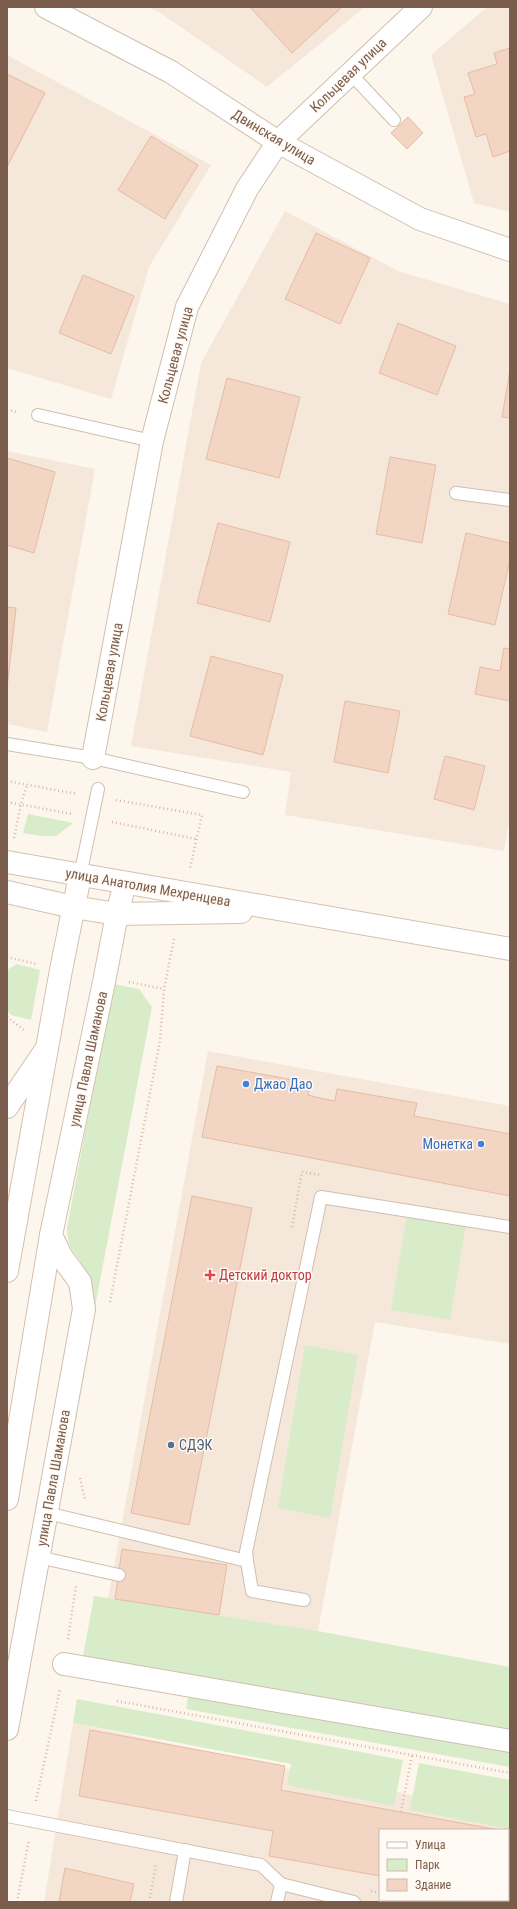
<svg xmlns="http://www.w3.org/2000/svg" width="517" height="1909" viewBox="0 0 517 1909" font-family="'Roboto Condensed',sans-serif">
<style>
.residential{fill:#f5e8da;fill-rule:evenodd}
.green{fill:#d8ecc9}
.building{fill:#f3d5c3;stroke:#e6bba3}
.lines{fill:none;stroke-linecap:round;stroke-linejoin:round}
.lane-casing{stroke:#d1beb0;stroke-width:14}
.street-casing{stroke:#d1beb0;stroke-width:24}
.secondary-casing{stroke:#d6c0b0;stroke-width:24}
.path{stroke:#d9b8a5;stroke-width:2.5;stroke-dasharray:1 3;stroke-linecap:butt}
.lane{stroke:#fff;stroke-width:12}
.street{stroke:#fff;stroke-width:22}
.secondary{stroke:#fff;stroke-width:22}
.shop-dot{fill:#3f7fe0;stroke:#fffaf3;stroke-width:1.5}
.health-dot{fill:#e0444e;stroke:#fffaf3;stroke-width:1.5}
.service-dot{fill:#5c6f8a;stroke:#fffaf3;stroke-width:1.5}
.labels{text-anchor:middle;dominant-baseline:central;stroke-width:3;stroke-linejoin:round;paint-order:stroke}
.street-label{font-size:14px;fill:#7a5c4d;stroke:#fffaf3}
.shop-label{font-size:14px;fill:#366cbe;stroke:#fffaf3;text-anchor:start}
.health-label{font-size:14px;fill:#be3a42;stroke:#fffaf3;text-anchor:start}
.service-label{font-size:14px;fill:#4e5e75;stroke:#fffaf3;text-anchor:start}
</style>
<rect width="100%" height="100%" fill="#fdf6ec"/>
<g class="residential">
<polygon points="147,7 365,7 267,87 159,12"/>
<polygon points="487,7 510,7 510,212 474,203 431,55"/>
<polygon points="7,55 211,165 149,267 111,399 7,368 7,248 9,242 7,241"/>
<polygon points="285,211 398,271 510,304 510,819 504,851 285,815 291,772 131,746 201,363"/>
<polygon points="7,451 95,469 47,732 7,724"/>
<polygon points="208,1051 510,1106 510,1344 375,1322 318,1631 108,1599"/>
<path d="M73,1723L510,1816V1902H44ZM380,1830H508V1900H380Z"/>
</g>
<g class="green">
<polygon points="28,814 73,823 56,836 40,836 23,833"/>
<polygon points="17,964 40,970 31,1020 11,1015 7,1010 7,970"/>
<path d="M113,984L139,989L152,1007L95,1307C92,1295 90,1279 84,1267C74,1250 68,1251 67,1228Z"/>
<polygon points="407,1214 466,1224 450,1320 391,1310"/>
<polygon points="305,1345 358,1355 330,1518 278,1508"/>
<polygon points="94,1596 318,1631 510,1667 510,1734 83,1656"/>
<polygon points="189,1693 510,1750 510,1767 186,1709"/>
<polygon points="77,1699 403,1760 394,1806 287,1785 291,1764 73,1723"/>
<polygon points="419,1763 510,1780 510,1829 410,1810"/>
</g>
<g class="building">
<polygon points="250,7 342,7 292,53"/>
<polygon points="510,48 510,151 493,157 486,134 476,137 464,97 475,94 468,73 497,64 494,53"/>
<polygon points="7,74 45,93 7,167"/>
<polygon points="408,117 423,133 407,149 391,133"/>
<polygon points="151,136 198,165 165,219 118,190"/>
<polygon points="316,233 370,258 340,324 285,299"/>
<polygon points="83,275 134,296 111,354 59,333"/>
<polygon points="398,323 456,346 437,395 379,373"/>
<polygon points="510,370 510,418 502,417"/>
<polygon points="227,378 300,397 279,478 206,459"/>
<polygon points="390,457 436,465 422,543 376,534"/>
<polygon points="7,458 55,472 34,553 7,545"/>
<polygon points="218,523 290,542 270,622 197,603"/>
<polygon points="466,533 510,543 510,560 495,625 448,614"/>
<polygon points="7,607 16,608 7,688"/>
<polygon points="504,648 510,649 510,701 475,694 480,667 500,671"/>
<polygon points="211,656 283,675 263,755 190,736"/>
<polygon points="345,701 400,711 388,773 334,762"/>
<polygon points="445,756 485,766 474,810 434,799"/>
<polygon points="217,1066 310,1083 308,1095 320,1098 335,1101 337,1089 417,1103 414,1116 510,1134 510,1196 202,1137"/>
<polygon points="192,1196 252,1208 189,1525 131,1513"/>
<polygon points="122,1549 227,1565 219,1615 115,1599"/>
<polygon points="90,1730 285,1766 281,1790 499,1830 380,1830 380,1876 269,1856 273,1831 79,1796"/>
<polygon points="508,1832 510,1832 510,1901 505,1900 508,1900"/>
<polygon points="65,1868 134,1884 130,1902 59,1902"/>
</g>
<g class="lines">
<defs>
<g id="lane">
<polyline points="350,73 394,120"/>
<polyline points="38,415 152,441"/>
<polyline points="456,493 510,500"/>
<polyline points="7,744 93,758 243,792"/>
<polyline points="80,876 98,789"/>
<polyline points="47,1513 247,1561 246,1552 321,1197 510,1227"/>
<polyline points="38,1557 119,1575"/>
<polyline points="247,1561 252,1591 304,1600"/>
<polyline points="7,1816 261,1865 281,1884 354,1902"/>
<polyline points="176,1902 185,1850"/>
<polyline points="277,1902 281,1884"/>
</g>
<g id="street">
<polyline points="46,7 171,72 278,142 420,219 510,250"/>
<polyline points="93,758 152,441 187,307 247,189 278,142 421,7"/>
<polyline points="7,1107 47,1048"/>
<polyline points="64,1664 510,1741"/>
<polyline points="7,1729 84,1309 80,1282 61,1256 51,1235"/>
</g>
<g id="secondary">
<polyline points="7,862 510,949"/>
<polyline points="7,892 73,907 117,914 241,912"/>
<polyline points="7,1271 61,970 80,876"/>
<polyline points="7,1499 51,1235 105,977 117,914 125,883"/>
</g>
</defs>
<use href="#lane" class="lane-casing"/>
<use href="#street" class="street-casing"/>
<use href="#secondary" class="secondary-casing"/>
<g class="path">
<polyline points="7,410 18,412"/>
<polyline points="7,781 77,794"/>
<polyline points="116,800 202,815 190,868"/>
<polyline points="7,802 72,814"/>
<polyline points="112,822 196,839"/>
<polyline points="14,838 21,804 27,785"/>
<polyline points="7,957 36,964"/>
<polyline points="129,982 164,989"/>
<polyline points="7,1017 24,1030"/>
<polyline points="292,1227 302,1172 320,1175"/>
<polyline points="110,1302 160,1041 164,989 174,939"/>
<polyline points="80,1478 85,1500"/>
<polyline points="68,1639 76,1586"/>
<polyline points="117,1701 510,1773"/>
<polyline points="36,1801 60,1689"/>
<polyline points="401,1812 412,1755"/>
<polyline points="371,1891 380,1893"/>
<polyline points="420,1900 431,1902"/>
<polyline points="17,1902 29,1840"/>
<polyline points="149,1902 156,1865"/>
</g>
<use href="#lane" class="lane"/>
<use href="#street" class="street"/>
<use href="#secondary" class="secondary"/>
</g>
<g class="shop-dot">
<circle cx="246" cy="1084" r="4"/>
<circle cx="481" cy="1144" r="4"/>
</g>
<path class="health-dot" d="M208 1269h4v4h4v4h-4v4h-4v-4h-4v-4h4z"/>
<circle class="service-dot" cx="171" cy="1445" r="4"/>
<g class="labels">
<g class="street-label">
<text transform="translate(348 75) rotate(-44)">Кольцевая улица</text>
<text transform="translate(274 137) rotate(31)">Двинская улица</text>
<text transform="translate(175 355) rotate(-75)">Кольцевая улица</text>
<text transform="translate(109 672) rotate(-80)">Кольцевая улица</text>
<text transform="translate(148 887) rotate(10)">улица Анатолия Мехренцева</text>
<text transform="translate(88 1059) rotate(-78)">улица Павла Шаманова</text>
<text transform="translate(53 1478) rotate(-80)">улица Павла Шаманова</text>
</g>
<g class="shop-label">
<text x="254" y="1084">Джао Дао</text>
<text x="473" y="1144" text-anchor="end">Монетка</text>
</g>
<g class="health-label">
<text x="219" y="1275">Детский доктор</text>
</g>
<g class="service-label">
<text x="179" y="1445">СДЭК</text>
</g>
</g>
<rect width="517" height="1909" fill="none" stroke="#7a5c4d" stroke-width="16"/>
<rect x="379" y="1829" width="130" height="72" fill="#fffaf3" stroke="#cabbb1"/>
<rect x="387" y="1842" width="20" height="6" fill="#ffffff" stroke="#cabbb1"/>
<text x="415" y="1849" font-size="12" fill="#7a5c4d">Улица</text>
<rect x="387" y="1859" width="20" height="12" fill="#d8ecc9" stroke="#cabbb1"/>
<text x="415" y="1869" font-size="12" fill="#7a5c4d">Парк</text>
<rect x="387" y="1879" width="20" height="12" fill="#f3d5c3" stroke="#cabbb1"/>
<text x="415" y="1889" font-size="12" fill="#7a5c4d">Здание</text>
</svg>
